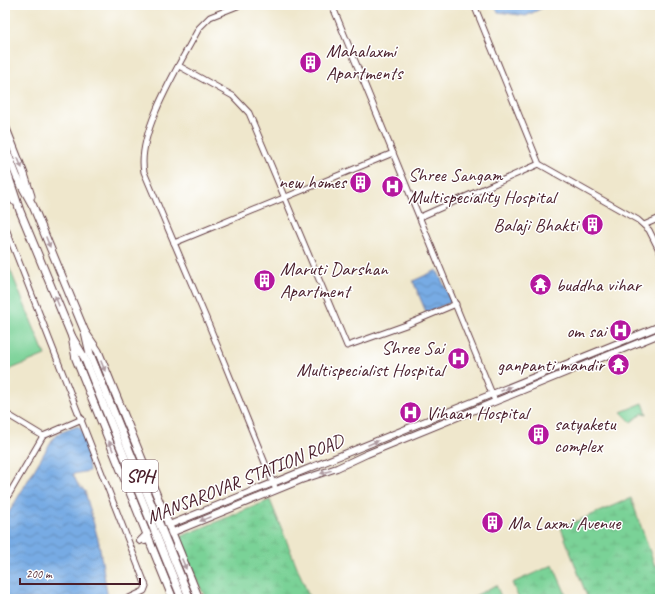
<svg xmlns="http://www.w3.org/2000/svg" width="665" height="604" viewBox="0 0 665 604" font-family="Caveat,sans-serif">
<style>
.wetland{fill:url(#wetland-marsh);stroke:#627861}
.park{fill:#7ad297;stroke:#627861}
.water{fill:url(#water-waves);stroke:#606588}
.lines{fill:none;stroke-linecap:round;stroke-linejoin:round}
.minor-casing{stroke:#633d43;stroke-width:7}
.major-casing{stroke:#633d43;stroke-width:8}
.highway-casing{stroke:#633d43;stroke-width:9}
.minor{stroke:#fff;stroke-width:5}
.major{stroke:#fff;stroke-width:6}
.highway{stroke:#fff;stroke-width:7}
.highway-bridge-casing{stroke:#633d43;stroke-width:9;stroke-linecap:butt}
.highway-bridge{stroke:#fff;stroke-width:7}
.oneway{fill:#ae9aa0}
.labels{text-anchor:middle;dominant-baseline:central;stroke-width:3;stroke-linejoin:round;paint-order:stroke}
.shield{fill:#fff;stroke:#80626b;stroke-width:1}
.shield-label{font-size:18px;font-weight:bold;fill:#4a1f2b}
.poi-label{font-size:19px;fill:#4a1f2b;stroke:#fff;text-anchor:start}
.street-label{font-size:19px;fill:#4a1f2b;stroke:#fff}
</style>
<defs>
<pattern id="wetland-marsh" width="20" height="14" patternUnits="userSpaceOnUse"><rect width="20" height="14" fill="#7ad297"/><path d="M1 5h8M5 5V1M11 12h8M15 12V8" fill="none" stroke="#6bb482"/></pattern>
<pattern id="water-waves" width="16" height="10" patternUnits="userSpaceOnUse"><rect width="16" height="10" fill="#77abe4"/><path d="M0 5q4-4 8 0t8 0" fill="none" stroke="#648bb9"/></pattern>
</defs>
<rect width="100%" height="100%" fill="#fff"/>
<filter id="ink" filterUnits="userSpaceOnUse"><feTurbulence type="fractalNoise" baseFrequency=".025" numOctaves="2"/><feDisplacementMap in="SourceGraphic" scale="8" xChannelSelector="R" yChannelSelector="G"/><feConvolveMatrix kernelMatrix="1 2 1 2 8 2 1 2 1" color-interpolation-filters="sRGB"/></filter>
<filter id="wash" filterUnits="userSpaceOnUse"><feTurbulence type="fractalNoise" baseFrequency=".012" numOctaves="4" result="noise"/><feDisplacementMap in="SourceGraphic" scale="16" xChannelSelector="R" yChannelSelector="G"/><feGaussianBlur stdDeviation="0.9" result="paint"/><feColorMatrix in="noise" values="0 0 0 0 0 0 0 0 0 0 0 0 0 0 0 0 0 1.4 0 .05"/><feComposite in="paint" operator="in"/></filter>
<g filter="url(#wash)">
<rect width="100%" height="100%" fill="#efe7cc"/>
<g class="wetland">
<polygon points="631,498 655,566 660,564 660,599 588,599 561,528"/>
<polygon points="270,500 310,599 212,599 204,595 177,538"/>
<polygon points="553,565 568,599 519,599 512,583"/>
<polygon points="496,585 502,599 469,599"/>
</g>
<g class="park">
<polygon points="5,257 45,355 11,369 5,380"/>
<polygon points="643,403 647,414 643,413 631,422 621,412"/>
</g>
<g class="water">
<polygon points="494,5 546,5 546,6 526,16 498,12"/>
<polygon points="437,270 452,302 426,312 413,281"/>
<polygon points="78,426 87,437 89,471 73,474 78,485 85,491 99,543 108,599 5,599 5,519 52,440 57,434"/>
</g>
</g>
<g filter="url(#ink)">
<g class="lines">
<defs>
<g id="minor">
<path d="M240,5L210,17L199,28C180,64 136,133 144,172L206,318L276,490"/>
<polyline points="332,5 495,401"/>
<polyline points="474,5 539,164 638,220 649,230 660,252"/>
<polyline points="179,66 233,96 249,113 347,346 406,325 456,304"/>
<polyline points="420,217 539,164"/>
<polyline points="644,225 660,218"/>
<polyline points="5,226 146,586 144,591 127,599"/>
<polyline points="174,243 393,153"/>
<polyline points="5,413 43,436"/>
<polyline points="43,436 82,419"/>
<polyline points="5,501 43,436"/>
</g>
<g id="major">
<polyline points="140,541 147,534 660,326"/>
<polyline points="145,541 171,533 301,480 337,468 367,454 660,334"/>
</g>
<g id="highway">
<polyline points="5,126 24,174 31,196"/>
<polyline points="5,147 17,177 33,206 85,332 90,354"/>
<polyline points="5,166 20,211 72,337 84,357"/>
<polyline points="5,186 14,201"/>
<polyline points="85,332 98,351 199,599"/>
<polyline points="72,337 76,359 173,599"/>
</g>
</defs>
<use href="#minor" class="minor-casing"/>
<use href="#major" class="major-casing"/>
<use href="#highway" class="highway-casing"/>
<use href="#minor" class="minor"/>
<use href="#major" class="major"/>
<use href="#highway" class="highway"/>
<defs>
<g id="highway-bridge">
<polyline points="90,354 190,599"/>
<polyline points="84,357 182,599"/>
</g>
</defs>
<use href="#highway-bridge" class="highway-bridge-casing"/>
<use href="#highway-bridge" class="highway-bridge"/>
</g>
<defs><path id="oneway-solid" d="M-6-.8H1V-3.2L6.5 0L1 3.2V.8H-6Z"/></defs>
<g class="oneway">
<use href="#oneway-solid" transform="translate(20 163) rotate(68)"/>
<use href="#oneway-solid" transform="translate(48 242) rotate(68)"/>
<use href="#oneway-solid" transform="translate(57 301) rotate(-112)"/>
<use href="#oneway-solid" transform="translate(103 366) rotate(68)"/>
<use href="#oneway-solid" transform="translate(506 389) rotate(-22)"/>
<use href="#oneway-solid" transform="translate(373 443) rotate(-23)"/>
<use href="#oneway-solid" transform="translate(111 446) rotate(-112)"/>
<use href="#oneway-solid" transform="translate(326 472) rotate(162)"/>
<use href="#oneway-solid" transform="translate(205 519) rotate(158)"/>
<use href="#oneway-solid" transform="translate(184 564) rotate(67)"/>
</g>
</g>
<defs>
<symbol id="building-disc" viewBox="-11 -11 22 22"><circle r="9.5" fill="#b5179e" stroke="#fff"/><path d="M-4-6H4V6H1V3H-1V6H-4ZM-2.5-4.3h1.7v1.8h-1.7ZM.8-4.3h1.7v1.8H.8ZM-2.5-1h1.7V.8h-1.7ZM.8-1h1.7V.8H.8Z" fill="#fff"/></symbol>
<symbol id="hospital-disc" viewBox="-11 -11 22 22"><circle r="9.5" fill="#b5179e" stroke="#fff"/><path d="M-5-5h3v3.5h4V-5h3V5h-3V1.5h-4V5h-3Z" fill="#fff"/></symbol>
<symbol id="temple-disc" viewBox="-11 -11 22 22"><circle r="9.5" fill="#b5179e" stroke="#fff"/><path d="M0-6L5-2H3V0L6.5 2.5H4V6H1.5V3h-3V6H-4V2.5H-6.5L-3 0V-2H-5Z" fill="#fff"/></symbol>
</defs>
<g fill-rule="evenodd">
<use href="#building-disc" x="298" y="50" width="25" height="25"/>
<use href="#building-disc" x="348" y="170" width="25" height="25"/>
<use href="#hospital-disc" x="380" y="174" width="25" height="25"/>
<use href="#building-disc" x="580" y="212" width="25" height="25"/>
<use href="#building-disc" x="252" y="268" width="25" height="25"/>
<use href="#temple-disc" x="528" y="272" width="25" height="25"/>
<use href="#hospital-disc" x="608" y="318" width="25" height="25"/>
<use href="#hospital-disc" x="446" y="346" width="25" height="25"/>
<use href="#temple-disc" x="606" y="352" width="25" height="25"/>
<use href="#hospital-disc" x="398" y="400" width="25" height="25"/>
<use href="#building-disc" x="526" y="422" width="25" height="25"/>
<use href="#building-disc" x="480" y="510" width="25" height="25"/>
</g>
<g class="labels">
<rect class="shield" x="122" y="460" width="36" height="32" rx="3"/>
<g class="shield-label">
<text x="140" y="476">SPH</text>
</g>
<g class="poi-label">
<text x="326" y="51">Mahalaxmi<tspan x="326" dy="22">Apartments</tspan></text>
<text x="408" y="175">Shree Sangam<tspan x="408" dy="22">Multispeciality Hospital</tspan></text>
<text x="346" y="182" text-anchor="end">new homes</text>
<text x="578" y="225" text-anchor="end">Balaji Bhakti</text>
<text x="280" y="269">Maruti Darshan<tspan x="280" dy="22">Apartment</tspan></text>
<text x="556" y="285">buddha vihar</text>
<text x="606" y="331" text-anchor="end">om sai</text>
<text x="444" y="348" text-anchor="end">Shree Sai<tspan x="444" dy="22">Multispecialist Hospital</tspan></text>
<text x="604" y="365" text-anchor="end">ganpanti mandir</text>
<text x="426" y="413">Vihaan Hospital</text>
<text x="554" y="424">satyaketu<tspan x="554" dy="22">complex</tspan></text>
<text x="508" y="523">Ma Laxmi Avenue</text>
</g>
<g class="street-label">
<text transform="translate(245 479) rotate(-22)">MANSAROVAR STATION ROAD</text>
</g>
</g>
<rect width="665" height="604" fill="none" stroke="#fff" stroke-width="20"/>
<path d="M20 578v6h120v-6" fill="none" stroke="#4a1f2b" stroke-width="2"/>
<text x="26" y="578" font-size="12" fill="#4a1f2b" stroke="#ffffff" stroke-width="3" paint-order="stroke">200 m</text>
</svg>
